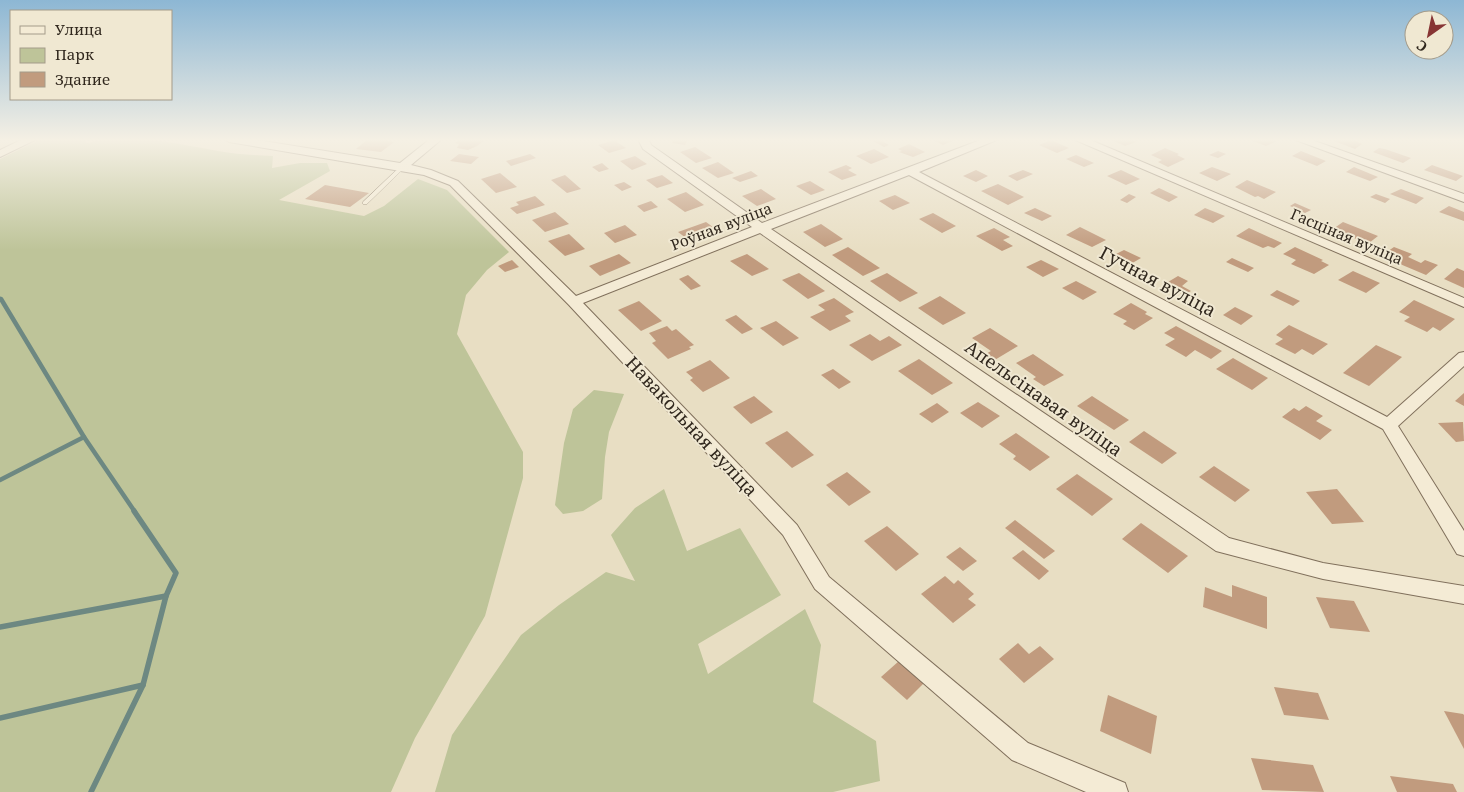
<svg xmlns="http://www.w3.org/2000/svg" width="1464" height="792" viewBox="0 0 1464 792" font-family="'Noto Serif',serif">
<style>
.green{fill:#bec499}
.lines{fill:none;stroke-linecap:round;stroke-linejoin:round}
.stream-far2{stroke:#6d8882;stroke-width:3}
.stream-far1{stroke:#6d8882;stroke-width:4.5}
.stream{stroke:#6d8882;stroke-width:5.5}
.building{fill:#c19b7e}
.service-casing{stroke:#80705c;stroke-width:1}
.minor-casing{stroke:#80705c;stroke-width:2}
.service{fill:#f4ebd5;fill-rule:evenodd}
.minor{fill:#f4ebd5;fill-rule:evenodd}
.labels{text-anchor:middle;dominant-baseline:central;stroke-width:4;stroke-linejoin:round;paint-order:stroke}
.far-street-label{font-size:15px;fill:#31281e;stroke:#f0e8d2}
.street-label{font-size:18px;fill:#31281e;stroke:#f0e8d2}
</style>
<rect width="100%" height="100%" fill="#e8dec3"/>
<g class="green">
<path d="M41,139H81L87,143C135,131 184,146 231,153C245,155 259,155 273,156L272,168L300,163H327L330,171L279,200L364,216L384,206L418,179L447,190L509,252L487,270L466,295L457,334L523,452V478L485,616L415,738L391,792H0V159Z"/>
<polygon points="594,390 624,394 609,432 605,457 602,499 583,511 563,514 555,505 564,443 573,409"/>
<polygon points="664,489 687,551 740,528 781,595 698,644 708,674 805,609 821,645 813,702 876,741 880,781 833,792 435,792 452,735 521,635 559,605 606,572 635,581 611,535 635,508"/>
</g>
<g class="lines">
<polyline class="stream-far2" points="0,298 1,300"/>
<g class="stream-far1">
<polyline points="1,299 84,437 135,512"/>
<polyline points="0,480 84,437"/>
</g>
<g class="stream">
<polyline points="0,627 166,596"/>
<polyline points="0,718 143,685"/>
<polyline points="91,792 143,685 166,596 176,573 134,511"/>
</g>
</g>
<g class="building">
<polygon points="368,139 377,139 394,142 381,152 356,149"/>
<polygon points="460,139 486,139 477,146 468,150 457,148 459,144 455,143"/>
<polygon points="674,139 688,139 685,145 672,143"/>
<polygon points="869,139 878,139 889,145 884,147"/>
<polygon points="931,139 957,139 943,145"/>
<polygon points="1109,139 1130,139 1136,142 1125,146"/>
<polygon points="1273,139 1277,141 1266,146 1250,140"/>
<polygon points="1338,139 1352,139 1362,144 1355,149 1334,141"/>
<polygon points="614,140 626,148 609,153 598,145"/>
<polygon points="1051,140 1069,148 1057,153 1039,145"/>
<polygon points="909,144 925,152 913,157 899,152 902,151 898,149"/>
<polygon points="695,147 712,158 696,163 680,152"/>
<polygon points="1165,148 1179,154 1177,155 1185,159 1168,167 1158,162 1162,160 1151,155"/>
<polygon points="1379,148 1385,149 1411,158 1403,163 1373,152"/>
<polygon points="874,149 889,157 871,164 856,156"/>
<polygon points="1218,151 1226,154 1218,158 1209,155"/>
<polygon points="1301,151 1326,161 1317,166 1292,156"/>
<polygon points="459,154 479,157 471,164 450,161"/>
<polygon points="530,154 536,158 511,166 506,161"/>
<polygon points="1076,155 1094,163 1084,167 1066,159"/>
<polygon points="635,156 647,164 632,170 620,161"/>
<polygon points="718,162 734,173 718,178 702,168"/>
<polygon points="602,163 609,169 599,172 592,167"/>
<polygon points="846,165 852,168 848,170 857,175 842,180 828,172"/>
<polygon points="1432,165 1463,176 1456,181 1424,170"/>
<polygon points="1212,167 1231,174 1217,181 1199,173"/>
<polygon points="1354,167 1378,177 1370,181 1346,172"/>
<polygon points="976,170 988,176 976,182 963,176"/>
<polygon points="1023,170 1033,174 1017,181 1008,176"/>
<polygon points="1121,170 1140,179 1126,185 1107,176"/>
<polygon points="751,171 758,176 740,182 732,178"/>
<polygon points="500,173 517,187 496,193 481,179"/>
<polygon points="565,175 581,189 567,193 551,180"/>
<polygon points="662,175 673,183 657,188 646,180"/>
<polygon points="1247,180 1276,192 1264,199 1258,196 1255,197 1235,187"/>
<polygon points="810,181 825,190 811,195 796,186"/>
<polygon points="624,182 632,187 622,191 614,185"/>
<polygon points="998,184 1024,197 1008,205 981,191"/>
<polygon points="325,185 369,193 350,207 305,199"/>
<polygon points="1159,188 1178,197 1169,202 1150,193"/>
<polygon points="761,189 776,199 757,206 742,196"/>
<polygon points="1401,189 1424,198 1416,204 1390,194"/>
<polygon points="686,192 704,205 685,212 667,199"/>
<polygon points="1129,194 1136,197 1127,203 1120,200"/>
<polygon points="1376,194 1390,199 1385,203 1370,197"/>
<polygon points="895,195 910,203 893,210 879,201"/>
<polygon points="535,196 545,205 517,214 510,208 519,205 516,202"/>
<polygon points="651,201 658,207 644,212 637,206"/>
<polygon points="1295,203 1311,210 1305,213 1290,206"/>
<polygon points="1449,206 1464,212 1464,221 1439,212"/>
<polygon points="1035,208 1052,216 1042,221 1024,213"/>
<polygon points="1205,208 1225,216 1213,223 1194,215"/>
<polygon points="555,212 569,224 545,232 532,220"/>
<polygon points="933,213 956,226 942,233 919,219"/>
<polygon points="706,222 717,230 690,241 678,232"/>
<polygon points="1343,222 1378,236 1369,243 1363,242 1333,229"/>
<polygon points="821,224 843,239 825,247 803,232"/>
<polygon points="625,225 637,235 615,243 604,233"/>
<polygon points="1080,227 1106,240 1092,247 1066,235"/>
<polygon points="994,228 1010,237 1003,240 1013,246 1002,251 976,236"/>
<polygon points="1249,228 1282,243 1274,248 1268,246 1263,248 1236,236"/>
<polygon points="569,234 585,249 565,256 548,241"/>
<polygon points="848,247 880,268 863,276 832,255"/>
<polygon points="1295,247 1323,260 1321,261 1329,265 1314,274 1291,264 1296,260 1283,254"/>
<polygon points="1394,247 1412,254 1408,257 1421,263 1425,260 1438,265 1426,275 1381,256"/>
<polygon points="1124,250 1141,258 1129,265 1112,256"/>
<polygon points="619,254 631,263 600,276 589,266"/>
<polygon points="747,254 769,269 752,276 730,261"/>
<polygon points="1232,258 1254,268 1248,272 1226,262"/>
<polygon points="512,260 519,267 505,272 498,266"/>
<polygon points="1041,260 1059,269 1043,277 1026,267"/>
<polygon points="1457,268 1464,271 1464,288 1444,279"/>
<polygon points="1353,271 1380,283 1366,293 1338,280"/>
<polygon points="799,273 825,291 808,299 782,280"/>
<polygon points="887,273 918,293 900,302 870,281"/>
<polygon points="688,275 701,286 691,290 679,279"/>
<polygon points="1178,276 1188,281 1182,286 1191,291 1184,295 1163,285"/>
<polygon points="1076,281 1097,292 1083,300 1062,288"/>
<polygon points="1277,290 1300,301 1293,306 1270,295"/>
<polygon points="940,296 966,313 943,325 918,308"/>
<polygon points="834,298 854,312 845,316 851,321 830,331 810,317 825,310 818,305"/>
<polygon points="1414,300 1455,319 1440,331 1433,327 1427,332 1404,321 1410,317 1399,312"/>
<polygon points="639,301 662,321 641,331 618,310"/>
<polygon points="1131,303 1147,312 1145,314 1153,318 1134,330 1123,324 1127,321 1113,314"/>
<polygon points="1235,307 1253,316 1241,325 1223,315"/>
<polygon points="736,315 753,329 742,334 725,320"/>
<polygon points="776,321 799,338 783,346 760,328"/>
<polygon points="1289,325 1328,344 1313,355 1302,349 1295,354 1275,344 1283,339 1276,335"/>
<polygon points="667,326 672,331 676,329 694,345 689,347 691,349 668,359 652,343 656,341 649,333"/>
<polygon points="1176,326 1222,351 1211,359 1195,350 1186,357 1165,345 1175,339 1164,333"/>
<polygon points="990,328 1018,346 993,361 984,355 991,351 972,338"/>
<polygon points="870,334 880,341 889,336 902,345 872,361 849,345"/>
<polygon points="1376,345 1402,357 1369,386 1343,373"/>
<polygon points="1033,354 1064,375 1044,386 1033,379 1036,377 1016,363"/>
<polygon points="1233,358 1268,378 1252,390 1216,369"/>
<polygon points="919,359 953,383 932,395 898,371"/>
<polygon points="710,360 730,378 703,392 690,380 693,378 686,372"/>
<polygon points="833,369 851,382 839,389 821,375"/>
<polygon points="1464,393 1464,406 1455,401"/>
<polygon points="754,396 773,412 751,424 733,407"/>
<polygon points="1092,396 1129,420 1114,430 1077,406"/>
<polygon points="978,402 1000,416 982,428 960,413"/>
<polygon points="937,403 949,412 932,423 919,414"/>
<polygon points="1306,406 1323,416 1316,421 1332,430 1320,440 1282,417 1294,408 1299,411"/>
<polygon points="1463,422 1464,441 1456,442 1438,423"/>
<polygon points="787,431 814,455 792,468 765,443"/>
<polygon points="1144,431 1177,453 1162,464 1129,442"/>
<polygon points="1016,433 1050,457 1030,471 1013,459 1016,456 999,444"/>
<polygon points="1214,466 1250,490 1235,502 1199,477"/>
<polygon points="847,472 871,492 849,506 826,485"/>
<polygon points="1077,474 1113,499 1092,516 1056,489"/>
<polygon points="1337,489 1364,522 1332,524 1306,492"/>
<polygon points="1015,520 1055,551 1044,559 1005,528"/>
<polygon points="1141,523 1188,556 1168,573 1122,539"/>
<polygon points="887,526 919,554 896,571 864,541"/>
<polygon points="960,547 977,561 963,571 946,557"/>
<polygon points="1023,550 1049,571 1039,580 1012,558"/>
<polygon points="945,576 954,584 958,580 974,594 968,599 976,605 953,623 921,594"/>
<polygon points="1232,585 1267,597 1267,629 1203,607 1205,587 1232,597"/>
<polygon points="1316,597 1354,601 1370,632 1330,628"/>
<polygon points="1018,643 1029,654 1040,646 1054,659 1024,683 999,659"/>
<polygon points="899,661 924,683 907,700 881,677"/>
<polygon points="1274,687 1318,693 1329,720 1284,715"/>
<polygon points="1108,695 1157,716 1151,754 1100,731"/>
<polygon points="1444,711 1463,714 1464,715 1464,749"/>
<polygon points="1251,758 1313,765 1324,792 1262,790"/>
<polygon points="1390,776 1453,784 1457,792 1397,792"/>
</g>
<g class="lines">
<defs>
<polygon id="service" points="402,165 405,167 404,168 367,204 363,204 363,202"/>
<g id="minor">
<polygon points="23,139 37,139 0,157 0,150"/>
<polygon points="224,139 251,139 400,163 430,139 442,139 411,165 431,170 458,181 576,296 752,227 643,149 638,139 649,139 651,145 762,223 983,139 999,139 919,172 1387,417 1459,353 1464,352 1464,366 1398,426 1464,531 1464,556 1457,554 1383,429 909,175 771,229 1229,538 1323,563 1464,586 1464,604 1323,579 1216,551 760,233 583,303 797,525 829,577 1028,743 1125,783 1128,792 1086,792 1012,760 815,589 783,535 569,305 450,185 424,175 229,142"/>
<polygon points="1073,139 1088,139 1464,298 1464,307"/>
<polygon points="1293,139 1309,139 1464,194 1464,202"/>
</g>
</defs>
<use href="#service" class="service-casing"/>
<use href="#minor" class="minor-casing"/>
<use href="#service" class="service"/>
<use href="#minor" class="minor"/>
</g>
<linearGradient id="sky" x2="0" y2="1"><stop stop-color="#8db7d4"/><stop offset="0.56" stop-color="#f5f0e4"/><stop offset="1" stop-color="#f5f0e4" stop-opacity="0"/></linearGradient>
<rect width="1464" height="250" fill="url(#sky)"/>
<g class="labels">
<g class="far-street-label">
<text transform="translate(721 226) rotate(-21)">Роўная вуліца</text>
<text transform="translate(1347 236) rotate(23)">Гасціная вуліца</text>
</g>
<g class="street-label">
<text transform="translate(1158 281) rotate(28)">Гучная вуліца</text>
<text transform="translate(1044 398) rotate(35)">Апельсінавая вуліца</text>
<text transform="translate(692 426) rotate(47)">Навакольная вуліца</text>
</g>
</g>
<rect x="10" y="10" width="162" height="90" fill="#f0e8d2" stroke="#a49b8a"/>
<rect x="20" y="26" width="25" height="8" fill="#f4ebd5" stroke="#a49b8a"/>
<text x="55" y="35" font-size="15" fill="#31281e">Улица</text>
<rect x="20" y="48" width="25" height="15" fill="#bec499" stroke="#a49b8a"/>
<text x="55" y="60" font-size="15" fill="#31281e">Парк</text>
<rect x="20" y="72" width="25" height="15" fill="#c19b7e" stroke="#a49b8a"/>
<text x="55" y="85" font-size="15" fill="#31281e">Здание</text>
<g transform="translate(1429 35) rotate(213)"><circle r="24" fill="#f0e8d2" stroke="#a49b8a"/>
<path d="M0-4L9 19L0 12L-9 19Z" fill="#873534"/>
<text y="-8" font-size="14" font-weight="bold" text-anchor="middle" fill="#31281e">С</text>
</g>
</svg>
